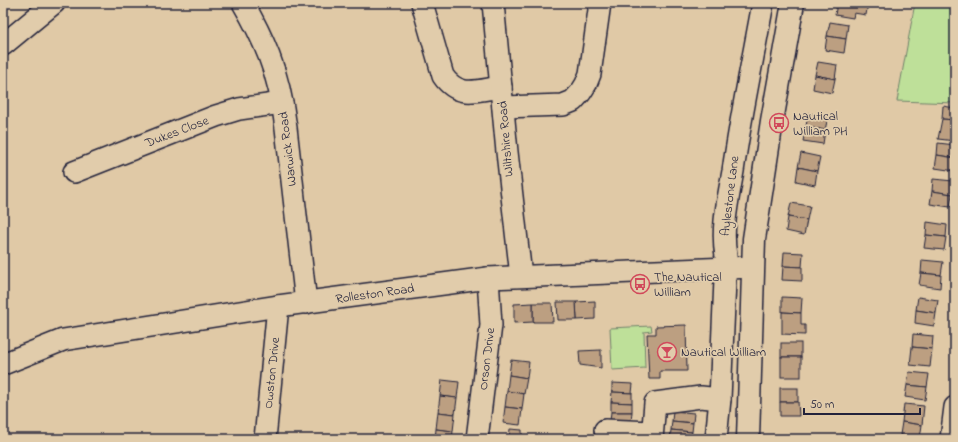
<svg xmlns="http://www.w3.org/2000/svg" width="958" height="442" viewBox="0 0 958 442" font-family="'Indie Flower',sans-serif">
<style>
.green{fill:#bee099;stroke:#70816a}
.building{fill:#bc9f81;stroke:#22223b}
.lines{fill:none;stroke-linecap:round;stroke-linejoin:round}
.minor-casing{stroke:#22223b;stroke-width:24}
.major-casing{stroke:#22223b;stroke-width:25}
.minor{stroke:#e1ccab;stroke-width:21}
.major{stroke:#e1ccab;stroke-width:22}
.labels{text-anchor:middle;dominant-baseline:central;stroke-width:3.5;stroke-linejoin:round;paint-order:stroke}
.poi-label{font-size:13px;fill:#22223b;stroke:#e1ccab;text-anchor:start}
.street-label{font-size:13px;fill:#22223b;stroke:#e1ccab}
</style>
<rect width="100%" height="100%" fill="#e0c9a6"/>
<filter id="ink" filterUnits="userSpaceOnUse"><feTurbulence type="fractalNoise" baseFrequency=".025" numOctaves="2"/><feDisplacementMap in="SourceGraphic" scale="8" xChannelSelector="R" yChannelSelector="G"/><feConvolveMatrix kernelMatrix="1 2 1 2 8 2 1 2 1" color-interpolation-filters="sRGB"/></filter>
<g filter="url(#ink)">
<g class="green">
<polygon points="915,3 955,3 955,103 897,101"/>
<polygon points="651,326 652,331 644,332 645,368 612,370 610,328"/>
</g>
<g class="building">
<polygon points="837,3 868,3 866,15 854,13 853,18 835,15"/>
<polygon points="830,22 848,25 846,39 827,36"/>
<polygon points="827,36 846,39 844,53 825,50"/>
<polygon points="818,62 837,65 835,79 815,75"/>
<polygon points="815,75 835,79 832,93 813,89"/>
<polygon points="943,106 955,108 955,120 942,119"/>
<polygon points="808,113 828,117 825,130 806,127"/>
<polygon points="942,119 955,120 955,141 938,139"/>
<polygon points="806,127 825,130 823,144 803,141"/>
<polygon points="938,143 955,145 955,158 937,155"/>
<polygon points="801,153 820,157 817,171 798,167"/>
<polygon points="937,155 955,158 955,171 935,168"/>
<polygon points="798,167 817,171 815,185 796,181"/>
<polygon points="933,179 953,181 952,194 932,191"/>
<polygon points="932,191 952,194 950,207 930,204"/>
<polygon points="791,203 810,206 807,220 788,217"/>
<polygon points="788,217 807,220 804,235 786,231"/>
<polygon points="927,222 947,225 946,237 926,235"/>
<polygon points="926,235 946,237 944,250 924,248"/>
<polygon points="784,252 803,253 802,267 783,266"/>
<polygon points="922,260 943,262 941,275 921,273"/>
<polygon points="783,266 802,267 802,281 782,280"/>
<polygon points="921,273 941,275 940,288 919,285"/>
<polygon points="782,297 802,298 801,313 782,312"/>
<polygon points="918,297 938,300 936,313 916,310"/>
<polygon points="595,301 595,319 577,320 576,302"/>
<polygon points="557,302 576,302 577,320 558,320"/>
<polygon points="533,303 552,303 553,322 533,322"/>
<polygon points="533,303 533,322 514,323 514,304"/>
<polygon points="916,310 936,313 934,326 915,323"/>
<polygon points="782,312 801,313 801,325 805,325 805,335 782,334"/>
<polygon points="686,325 687,371 660,371 660,379 649,379 647,334 656,334 656,326"/>
<polygon points="913,334 933,336 932,349 912,347"/>
<rect x="781" y="343" width="20" height="14"/>
<polygon points="912,347 932,349 930,367 910,365"/>
<polygon points="601,350 601,368 580,365 579,351"/>
<rect x="781" y="357" width="20" height="20"/>
<polygon points="511,360 529,362 527,378 509,375"/>
<polygon points="909,372 929,374 927,387 907,385"/>
<polygon points="509,375 527,378 524,394 507,391"/>
<polygon points="442,380 459,382 457,398 440,396"/>
<polygon points="612,383 633,384 632,393 612,392"/>
<polygon points="907,385 927,387 925,400 905,397"/>
<rect x="780" y="388" width="18" height="14"/>
<polygon points="507,391 524,394 522,409 505,407"/>
<polygon points="612,392 632,393 632,403 611,402"/>
<polygon points="440,396 457,398 455,414 438,412"/>
<polygon points="611,402 632,403 632,412 611,412"/>
<polygon points="780,402 798,402 799,416 780,416"/>
<polygon points="904,404 924,406 922,425 902,422"/>
<polygon points="505,407 522,409 520,425 503,423"/>
<polygon points="673,411 694,413 693,423 672,421"/>
<polygon points="438,412 455,414 453,431 436,429"/>
<polygon points="611,412 632,412 631,422 610,421"/>
<polygon points="672,421 693,423 692,432 671,430"/>
<polygon points="902,422 922,425 920,438 900,435"/>
<polygon points="436,429 453,431 452,439 435,439"/>
<polygon points="510,429 522,430 522,436 527,437 527,439 509,439"/>
<polygon points="671,430 692,432 691,439 670,439"/>
</g>
<g class="lines">
<defs>
<g id="minor">
<path d="M243,3C253,20 262,38 269,56C278,79 283,104 286,128L306,303"/>
<path d="M422,3L443,76C459,99 477,90 501,87"/>
<polyline points="493,3 507,152 521,276"/>
<polyline points="3,45 54,3"/>
<polyline points="503,107 563,105 573,101 581,92 586,84 590,74 600,3"/>
<polyline points="74,172 216,116 239,109 282,103"/>
<polyline points="3,364 63,340 278,306 488,278 753,267"/>
<polyline points="605,430 652,432"/>
<polyline points="265,439 278,306"/>
<polyline points="477,439 491,325 488,278"/>
<polyline points="652,439 655,403 701,397 720,399"/>
<path d="M716,439L720,399L726,256C721,228 728,200 733,171C741,115 753,59 763,3"/>
<polyline points="951,439 955,407"/>
</g>
<polyline id="major" points="748,439 754,239 772,121 793,3"/>
</defs>
<use href="#minor" class="minor-casing"/>
<use href="#major" class="major-casing"/>
<use href="#minor" class="minor"/>
<use href="#major" class="major"/>
</g>
</g>
<defs>
<symbol id="bus-ring" viewBox="-11 -11 22 22"><circle r="9.5" fill="#e1ccab" stroke="#d1495b" stroke-width="1.5"/><path d="M-5-6H5V4H4V6H2V4H-2V6H-4V4H-5ZM-3.5-4V0h7V-4ZM-3.5 1.2v1.5H-2V1.2ZM2 1.2v1.5H3.5V1.2Z" fill="#d1495b"/></symbol>
<symbol id="bar-ring" viewBox="-11 -11 22 22"><circle r="9.5" fill="#e1ccab" stroke="#d1495b" stroke-width="1.5"/><path d="M-6-5H6L.8 .8V4.5H3.5V6h-7V4.5H-.8V.8Z" fill="#d1495b"/></symbol>
</defs>
<g fill-rule="evenodd">
<use href="#bus-ring" x="768" y="112" width="22" height="22"/>
<use href="#bus-ring" x="629" y="273" width="22" height="22"/>
<use href="#bar-ring" x="656" y="341" width="22" height="22"/>
</g>
<g class="labels">
<g class="poi-label">
<text x="793" y="116">Nautical<tspan x="793" dy="15">William PH</tspan></text>
<text x="654" y="277">The Nautical<tspan x="654" dy="15">William</tspan></text>
<text x="681" y="352">Nautical William</text>
</g>
<g class="street-label">
<text transform="translate(177 132) rotate(-21)">Dukes Close</text>
<text transform="translate(506 139) rotate(-95)">Wiltshire Road</text>
<text transform="translate(288 149) rotate(-97)">Warwick Road</text>
<text transform="translate(730 196) rotate(-83)">Aylestone Lane</text>
<text transform="translate(375 294) rotate(-8)">Rolleston Road</text>
<text transform="translate(487 359) rotate(-83)">Orson Drive</text>
<text transform="translate(272 373) rotate(-84)">Owston Drive</text>
</g>
</g>
<rect width="958" height="442" fill="none" stroke="#e1ccab" stroke-width="16"/>
<rect x="8" y="8" width="942" height="426" fill="none" stroke="#22223b" stroke-width="1.5" filter="url(#ink)"/>
<path d="M804 408v6h116v-6" fill="none" stroke="#22223b" stroke-width="2"/>
<text x="810" y="408" font-size="12" fill="#22223b" stroke="#e1ccab" stroke-width="3" paint-order="stroke">50 m</text>
</svg>
